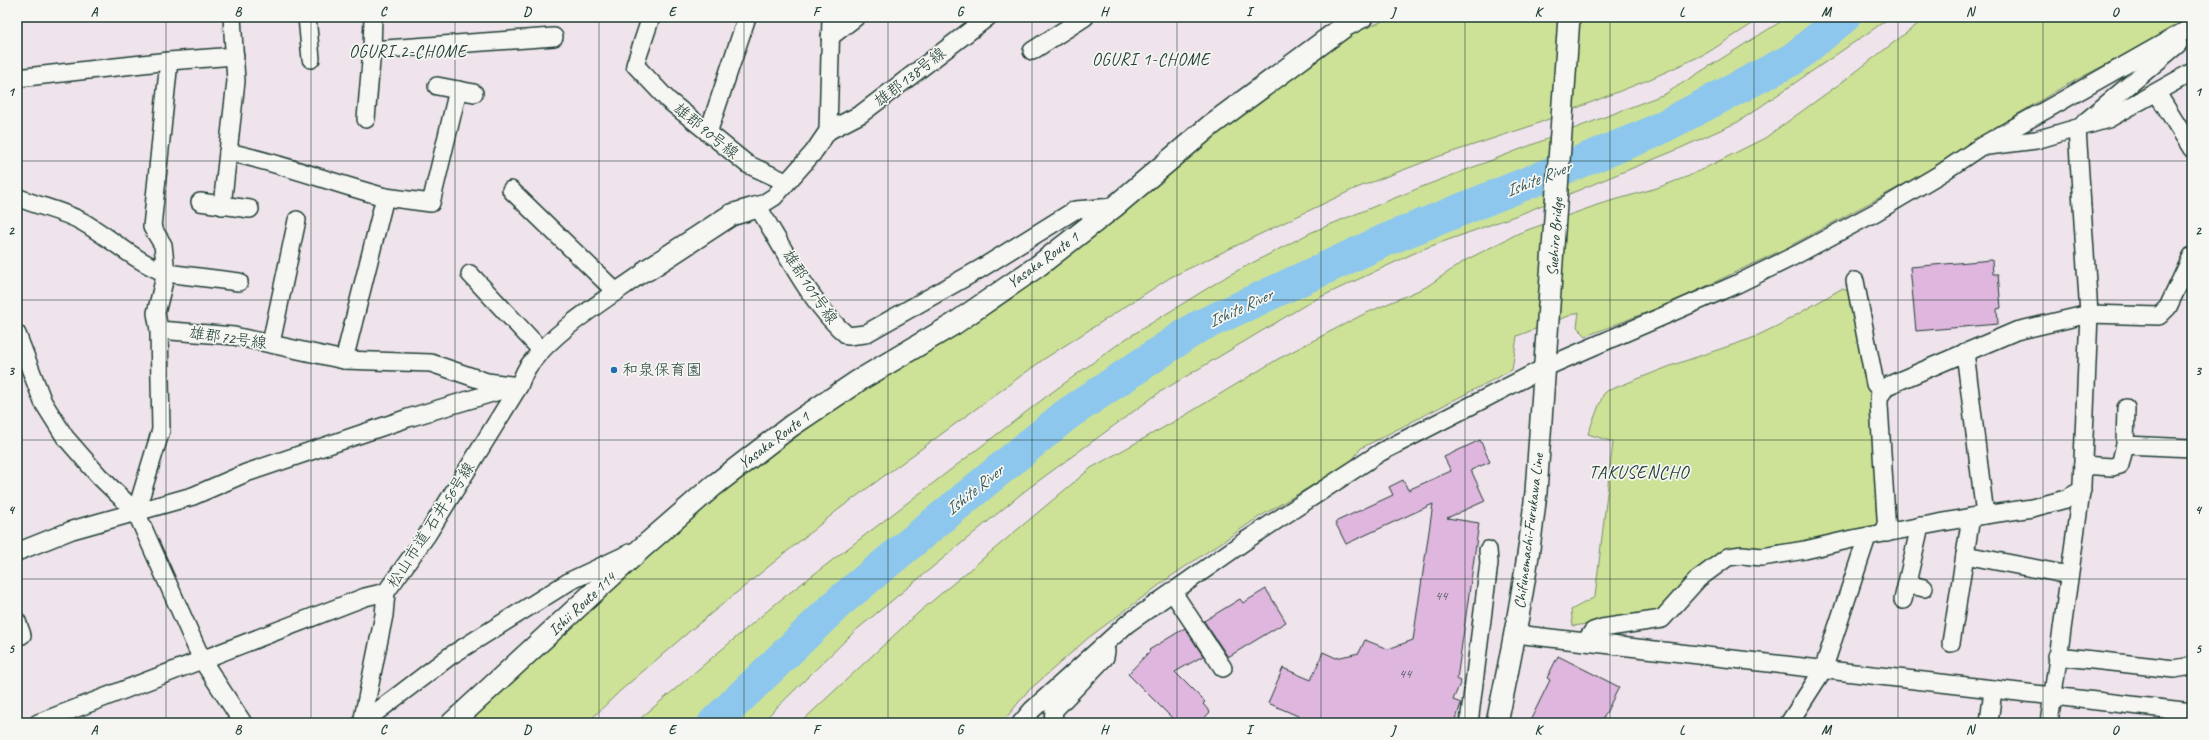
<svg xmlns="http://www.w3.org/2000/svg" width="2209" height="740" viewBox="0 0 2209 740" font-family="Caveat,'Klee One',sans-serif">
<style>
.green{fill:#cde297;stroke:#769066}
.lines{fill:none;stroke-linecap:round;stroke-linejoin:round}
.river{stroke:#8ec7ed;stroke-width:33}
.building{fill:#deb6de;stroke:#1f3d34}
.minor-casing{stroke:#1f3d34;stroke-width:20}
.tertiary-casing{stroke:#1f3d34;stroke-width:24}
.minor{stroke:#f6f6f2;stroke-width:17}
.tertiary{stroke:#f6f6f2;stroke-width:21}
.grid{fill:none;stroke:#1f3d34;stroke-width:1;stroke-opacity:0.55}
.poi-dot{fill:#1f6fb2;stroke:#f6f6f2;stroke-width:1.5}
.labels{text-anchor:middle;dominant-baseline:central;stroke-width:3.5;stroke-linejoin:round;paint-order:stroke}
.number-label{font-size:14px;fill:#4f5b5e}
.street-label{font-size:16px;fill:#1f3d34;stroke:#f6f6f2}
.poi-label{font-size:16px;fill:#1f3d34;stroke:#f6f6f2;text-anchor:start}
.neighbourhood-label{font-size:17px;letter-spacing:1px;fill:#1f3d34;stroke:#f6f6f2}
.water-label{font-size:17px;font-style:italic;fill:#355959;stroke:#f6f6f2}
.quarter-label{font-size:18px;letter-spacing:1px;fill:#1f3d34;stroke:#f6f6f2}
.neatline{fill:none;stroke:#1f3d34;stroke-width:1.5}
.grid-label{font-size:13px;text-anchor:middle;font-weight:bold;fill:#1f3d34}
</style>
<rect width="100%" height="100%" fill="#efe3ec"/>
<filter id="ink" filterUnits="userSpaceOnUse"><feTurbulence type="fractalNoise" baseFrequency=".025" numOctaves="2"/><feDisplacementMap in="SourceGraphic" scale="8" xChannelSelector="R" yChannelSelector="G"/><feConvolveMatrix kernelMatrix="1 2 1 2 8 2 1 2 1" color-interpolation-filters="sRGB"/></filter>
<g filter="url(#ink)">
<g class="green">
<polygon points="1392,17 1763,17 1707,53 1648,80 1531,126 1437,157 1354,189 1171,277 1044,359 839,509 691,630 620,691 587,723 468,723 660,547 732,484 1349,32 1369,27"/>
<polygon points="1788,17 1891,17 1738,122 1674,151 1523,213 1423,249 1312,301 1160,392 1026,490 855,631 761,723 635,723 779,601 1051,393 1124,340 1229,275 1312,232 1424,186 1665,94"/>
<polygon points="1927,17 2192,17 2192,19 2061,88 1978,138 1932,169 1788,247 1673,302 1586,336 1577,327 1579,312 1517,336 1512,370 1361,448 1350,463 1259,517 1170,577 1088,638 1027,692 1002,723 800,723 918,613 1091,468 1184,416 1278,359 1362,315 1426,287 1466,260 1519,233 1600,204 1657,188 1689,176 1765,138 1845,80"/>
<polygon points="1841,289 1850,291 1870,383 1877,525 1766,548 1756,548 1659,614 1573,626 1571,610 1595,597 1613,442 1588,434 1603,395 1607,391 1673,365 1750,339 1779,325"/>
</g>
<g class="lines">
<polyline class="river" points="714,723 839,602 1066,415 1196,328 1388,239 1649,134 1793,59 1844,17"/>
</g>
<g class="building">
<polygon points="1992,260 1993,274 1998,274 2001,308 1997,309 1998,324 1916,331 1910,267"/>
<polygon points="1480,440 1490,462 1471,470 1485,501 1447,518 1479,523 1457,679 1461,681 1453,700 1461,703 1455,723 1314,723 1268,703 1283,668 1311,680 1323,652 1336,658 1359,653 1365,640 1388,649 1413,640 1433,504 1346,544 1335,522 1393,495 1389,487 1403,480 1408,490 1451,471 1444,457"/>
<polygon points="1266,589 1286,622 1228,657 1204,621 1240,599 1243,603"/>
<polygon points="1185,628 1203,656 1175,672 1205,702 1203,704 1210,712 1200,723 1177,723 1128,674 1150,651 1149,650"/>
<polygon points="1558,656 1619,687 1601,723 1529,723 1550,680 1547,678"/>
</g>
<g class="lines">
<defs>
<g id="minor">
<polyline points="307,17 311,59"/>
<polyline points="373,17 372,50 554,37"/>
<polyline points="651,17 635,65 668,100 747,164 786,182"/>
<path d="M831,17L828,131L813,153L774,197L758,207C783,247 812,307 848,336L865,334L980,269L1075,210L1114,207"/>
<polyline points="830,37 856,17"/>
<polyline points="1032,51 1085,17"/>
<polyline points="169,61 152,227 163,245 166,273 239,282"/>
<polyline points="17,78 169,61 235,56"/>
<polyline points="437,86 474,93"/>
<polyline points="2157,93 2192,149"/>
<polyline points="366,119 372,50"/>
<polyline points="2084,123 2178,44"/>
<polyline points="828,131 861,114 988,17"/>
<polyline points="708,133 747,17"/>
<polyline points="1988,146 2036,140 2108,119 2192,72"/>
<path d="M228,152C281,163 332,183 385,197"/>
<polyline points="511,190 616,292"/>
<path d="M17,197C39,207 62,210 83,222C112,239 135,261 166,273L156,313L159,330L234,336L344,360L431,363L487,382L519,386"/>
<polyline points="200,202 250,209"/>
<polyline points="222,206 236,81 232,17"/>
<polyline points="470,274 541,350"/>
<polyline points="1855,281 1875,384 1881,391"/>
<polyline points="17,334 43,402 65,437 99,476 136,512 202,660 243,723"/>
<polyline points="271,343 297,220"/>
<polyline points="1965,352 1985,515"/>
<polyline points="344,360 385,197 431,203 458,90"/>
<polyline points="2125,445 2192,448"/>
<polyline points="2083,465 2112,467 2120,465 2125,445 2126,408"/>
<polyline points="136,512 161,430 159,330"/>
<polyline points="1887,533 1879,405 1879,397 1887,386 2016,331 2089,314 2159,316 2168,307 2192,256"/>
<polyline points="17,552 72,530 193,496 246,473 408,418 509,388"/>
<polyline points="1965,555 2069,575"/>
<polyline points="1907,584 1924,588"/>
<polyline points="1172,591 1223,668"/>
<polyline points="1903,600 1920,526"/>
<polyline points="17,621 22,635"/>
<polyline points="1516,634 2192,712"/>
<polyline points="1585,642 1593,631 1602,628 1662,619 1698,579 1728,557 1742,555 1762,557 1805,550 1852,539 1971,517 2032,508 2066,499 2082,490"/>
<polyline points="1951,643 1971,517"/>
<polyline points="2057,656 2174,669 2192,666"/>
<polyline points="38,723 365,597 386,592"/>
<path d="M362,723L384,615L386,592L427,535L519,386C522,378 525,370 530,364C557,328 610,297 647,270"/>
<polyline points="362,723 450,656 570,581 632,552"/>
<polyline points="1021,723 1032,710 1127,624 1248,539 1381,452 1546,367 1737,284 1794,256 1876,212 1940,174 1980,147 2192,27"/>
<polyline points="1055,723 1053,721 1054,710 1105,657 1106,651"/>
<polyline points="1469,723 1489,563 1488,550"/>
<polyline points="1789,723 1823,670 1867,537"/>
<polyline points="1989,723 1993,689"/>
<polyline points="2049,723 2082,485 2089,314 2077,129"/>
</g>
<g id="tertiary">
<polyline points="647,270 731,215 758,207"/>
<polyline points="452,723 643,547 712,487 791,426 858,381 954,324 1038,266 1114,207 1211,125 1345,26 1362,17"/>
<path d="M1497,723C1513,646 1528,570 1536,492L1569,17"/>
</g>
</defs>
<use href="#minor" class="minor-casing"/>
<use href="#tertiary" class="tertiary-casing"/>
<use href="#minor" class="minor"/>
<use href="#tertiary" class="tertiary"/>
</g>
</g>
<path class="grid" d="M166,17V723M311,17V723M455,17V723M599,17V723M744,17V723M888,17V723M1032,17V723M1177,17V723M1321,17V723M1465,17V723M1610,17V723M1754,17V723M1898,17V723M2043,17V723M17,161H2192M17,300H2192M17,440H2192M17,579H2192"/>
<circle class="poi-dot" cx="614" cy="370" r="4"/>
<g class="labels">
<g class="number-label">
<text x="1441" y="595">44</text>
<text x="1405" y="673">44</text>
</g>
<g class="street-label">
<text transform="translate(910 77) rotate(-38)">雄郡138号線</text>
<text transform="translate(706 131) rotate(39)">雄郡90号線</text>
<text transform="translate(1555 237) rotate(-86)">Suehiro Bridge</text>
<text transform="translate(1043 260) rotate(-36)">Yasaka Route 1</text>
<text transform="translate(810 287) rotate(56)">雄郡101号線</text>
<text transform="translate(228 338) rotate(8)">雄郡72号線</text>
<text transform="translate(774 440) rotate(-37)">Yasaka Route 1</text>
<text transform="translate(431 525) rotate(-57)">松山市道 石井56号線</text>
<text transform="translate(1529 531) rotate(-83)">Chifunemachi-Furukawa Line</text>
<text transform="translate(582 604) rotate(-43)">Ishii Route 114</text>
</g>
<g class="poi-label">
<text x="622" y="370">和泉保育園</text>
</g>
<g class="neighbourhood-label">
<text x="408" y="51">OGURI 2-CHOME</text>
<text x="1151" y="59">OGURI 1-CHOME</text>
</g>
<g class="water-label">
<text transform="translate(1538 179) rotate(-22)">Ishite River</text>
<text transform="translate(1240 308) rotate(-25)">Ishite River</text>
<text transform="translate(974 490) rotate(-39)">Ishite River</text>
</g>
<g class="quarter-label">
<text x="1639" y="472">TAKUSENCHO</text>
</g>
</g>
<rect width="2209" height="740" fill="none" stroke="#f6f6f2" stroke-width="44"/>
<rect x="22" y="22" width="2165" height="696" class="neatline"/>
<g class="grid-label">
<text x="94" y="16">A</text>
<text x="238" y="16">B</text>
<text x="383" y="16">C</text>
<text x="527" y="16">D</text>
<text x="672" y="16">E</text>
<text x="816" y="16">F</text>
<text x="960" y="16">G</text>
<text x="1104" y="16">H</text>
<text x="1249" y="16">I</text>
<text x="1393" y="16">J</text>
<text x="1538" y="16">K</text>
<text x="1682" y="16">L</text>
<text x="1826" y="16">M</text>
<text x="1970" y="16">N</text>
<text x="2115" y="16">O</text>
<text x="11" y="96">1</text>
<text x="2198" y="96">1</text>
<text x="11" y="235">2</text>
<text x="2198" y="235">2</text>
<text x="11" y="375">3</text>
<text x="2198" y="375">3</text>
<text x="11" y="514">4</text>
<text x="2198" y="514">4</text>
<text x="11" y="653">5</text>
<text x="2198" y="653">5</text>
<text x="94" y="734">A</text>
<text x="238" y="734">B</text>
<text x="383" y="734">C</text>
<text x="527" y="734">D</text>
<text x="672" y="734">E</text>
<text x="816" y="734">F</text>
<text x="960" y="734">G</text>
<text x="1104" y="734">H</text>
<text x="1249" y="734">I</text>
<text x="1393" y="734">J</text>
<text x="1538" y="734">K</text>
<text x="1682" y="734">L</text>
<text x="1826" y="734">M</text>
<text x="1970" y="734">N</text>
<text x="2115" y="734">O</text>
</g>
</svg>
